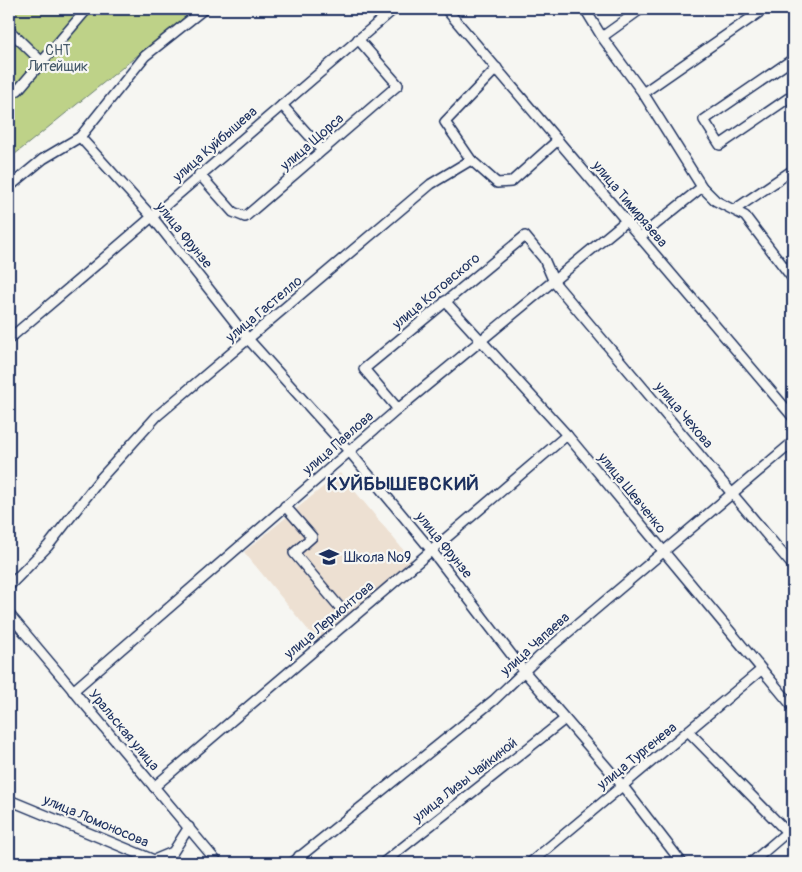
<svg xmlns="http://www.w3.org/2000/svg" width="802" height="872" viewBox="0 0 802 872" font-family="Pangolin,sans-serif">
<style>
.built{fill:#ede0d2}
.green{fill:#bed288;stroke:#6c8073}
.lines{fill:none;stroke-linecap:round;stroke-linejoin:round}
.minor-casing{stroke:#1b2f5e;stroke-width:12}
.minor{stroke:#f6f6f2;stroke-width:9}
.labels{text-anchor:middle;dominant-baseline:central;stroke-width:4.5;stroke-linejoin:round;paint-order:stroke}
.park-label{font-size:14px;fill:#445868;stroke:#f6f6f2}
.street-label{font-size:14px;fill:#1b2f5e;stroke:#f6f6f2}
.poi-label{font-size:14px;fill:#1b2f5e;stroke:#f6f6f2;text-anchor:start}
.district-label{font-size:19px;font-weight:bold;letter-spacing:1px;fill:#1b2f5e;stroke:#f6f6f2}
</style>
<rect width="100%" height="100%" fill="#f6f6f2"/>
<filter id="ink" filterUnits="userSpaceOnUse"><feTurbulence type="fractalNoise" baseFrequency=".02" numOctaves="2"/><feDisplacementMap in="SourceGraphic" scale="10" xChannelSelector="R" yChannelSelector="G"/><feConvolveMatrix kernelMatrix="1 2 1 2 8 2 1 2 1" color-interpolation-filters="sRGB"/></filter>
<g filter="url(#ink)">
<polygon class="built" points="340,473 414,563 318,642 244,552"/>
<polygon class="green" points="9,9 195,9 9,159"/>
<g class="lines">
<defs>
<g id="minor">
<polyline points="446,9 793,417"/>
<polyline points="585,9 602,37 643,93 702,187 716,201 745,216 793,279"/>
<polyline points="9,30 42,62"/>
<polyline points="602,37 641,9"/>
<polyline points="793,59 704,120 720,145 793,95"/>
<polyline points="643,93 764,9"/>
<polyline points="9,95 18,90 87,9"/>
<polyline points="282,105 322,150"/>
<polyline points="80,137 153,218 249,340 349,451 432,551 524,671 622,785 682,863"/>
<polyline points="471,160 497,183 511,182 558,140"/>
<polyline points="199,174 233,212 245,217 398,85 358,39"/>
<polyline points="9,187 43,159 80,137 145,56 204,9"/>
<polyline points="734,210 793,170"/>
<polyline points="640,237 702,187"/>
<polyline points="445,301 567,435 793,707"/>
<path d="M9,339C138,230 265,119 394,9"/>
<polyline points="398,409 364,369 525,236 544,259 554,282 793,566"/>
<polyline points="285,506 312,537 294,553 342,610"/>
<polyline points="9,586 48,546 101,478 157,416 431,184 471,160 445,122 497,68"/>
<polyline points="9,614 218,863"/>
<polyline points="73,691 398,409 626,221"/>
<polyline points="689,732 787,832"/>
<polyline points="154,787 567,435"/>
<polyline points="9,800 154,860 173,852 189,827"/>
<polyline points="299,856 307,863"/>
<polyline points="292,863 494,700 539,657 793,442"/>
<polyline points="383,863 565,719"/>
<polyline points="530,863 761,670"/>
<polyline points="751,863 793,827"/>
</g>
</defs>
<use href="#minor" class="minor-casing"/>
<use href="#minor" class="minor"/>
</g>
</g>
<defs>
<symbol id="school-bare" viewBox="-9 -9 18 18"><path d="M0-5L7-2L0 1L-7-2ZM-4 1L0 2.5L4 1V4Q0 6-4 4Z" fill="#1b2f5e" stroke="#f6f6f2" stroke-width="2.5" paint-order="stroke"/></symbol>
</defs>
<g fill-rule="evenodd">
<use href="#school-bare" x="315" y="543" width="28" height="28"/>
</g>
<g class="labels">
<g class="park-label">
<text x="58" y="50">СНТ<tspan x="58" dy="16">Литейщик</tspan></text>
</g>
<g class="street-label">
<text transform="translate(312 142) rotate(-41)">улица Щорса</text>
<text transform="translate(215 144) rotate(-41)">улица Куйбышева</text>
<text transform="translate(630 204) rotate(50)">улица Тимирязева</text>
<text transform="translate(184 235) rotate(51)">улица Фрунзе</text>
<text transform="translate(436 291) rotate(-40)">улица Котовского</text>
<text transform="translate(264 309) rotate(-40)">улица Гастелло</text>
<text transform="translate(684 415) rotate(50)">улица Чехова</text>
<text transform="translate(338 443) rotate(-41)">улица Павлова</text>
<text transform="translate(632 493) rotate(51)">улица Шевченко</text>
<text transform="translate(444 545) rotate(51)">улица Фрунзе</text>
<text transform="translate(329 620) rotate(-40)">улица Лермонтова</text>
<text transform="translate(535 644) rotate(-42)">улица Чапаева</text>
<text transform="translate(124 730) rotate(50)">Уральская улица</text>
<text transform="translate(637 756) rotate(-39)">улица Тургенева</text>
<text transform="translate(465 780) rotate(-38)">улица Лизы Чайкиной</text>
<text transform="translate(96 821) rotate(23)">улица Ломоносова</text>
</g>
<g class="poi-label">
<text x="344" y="557">Школа №9</text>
</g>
<g class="district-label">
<text x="403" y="484">КУЙБЫШЕВСКИЙ</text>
</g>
</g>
<rect width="802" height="872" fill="none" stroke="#f6f6f2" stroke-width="30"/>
<rect x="15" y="15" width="772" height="842" fill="none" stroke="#1b2f5e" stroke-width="2" filter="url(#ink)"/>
</svg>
